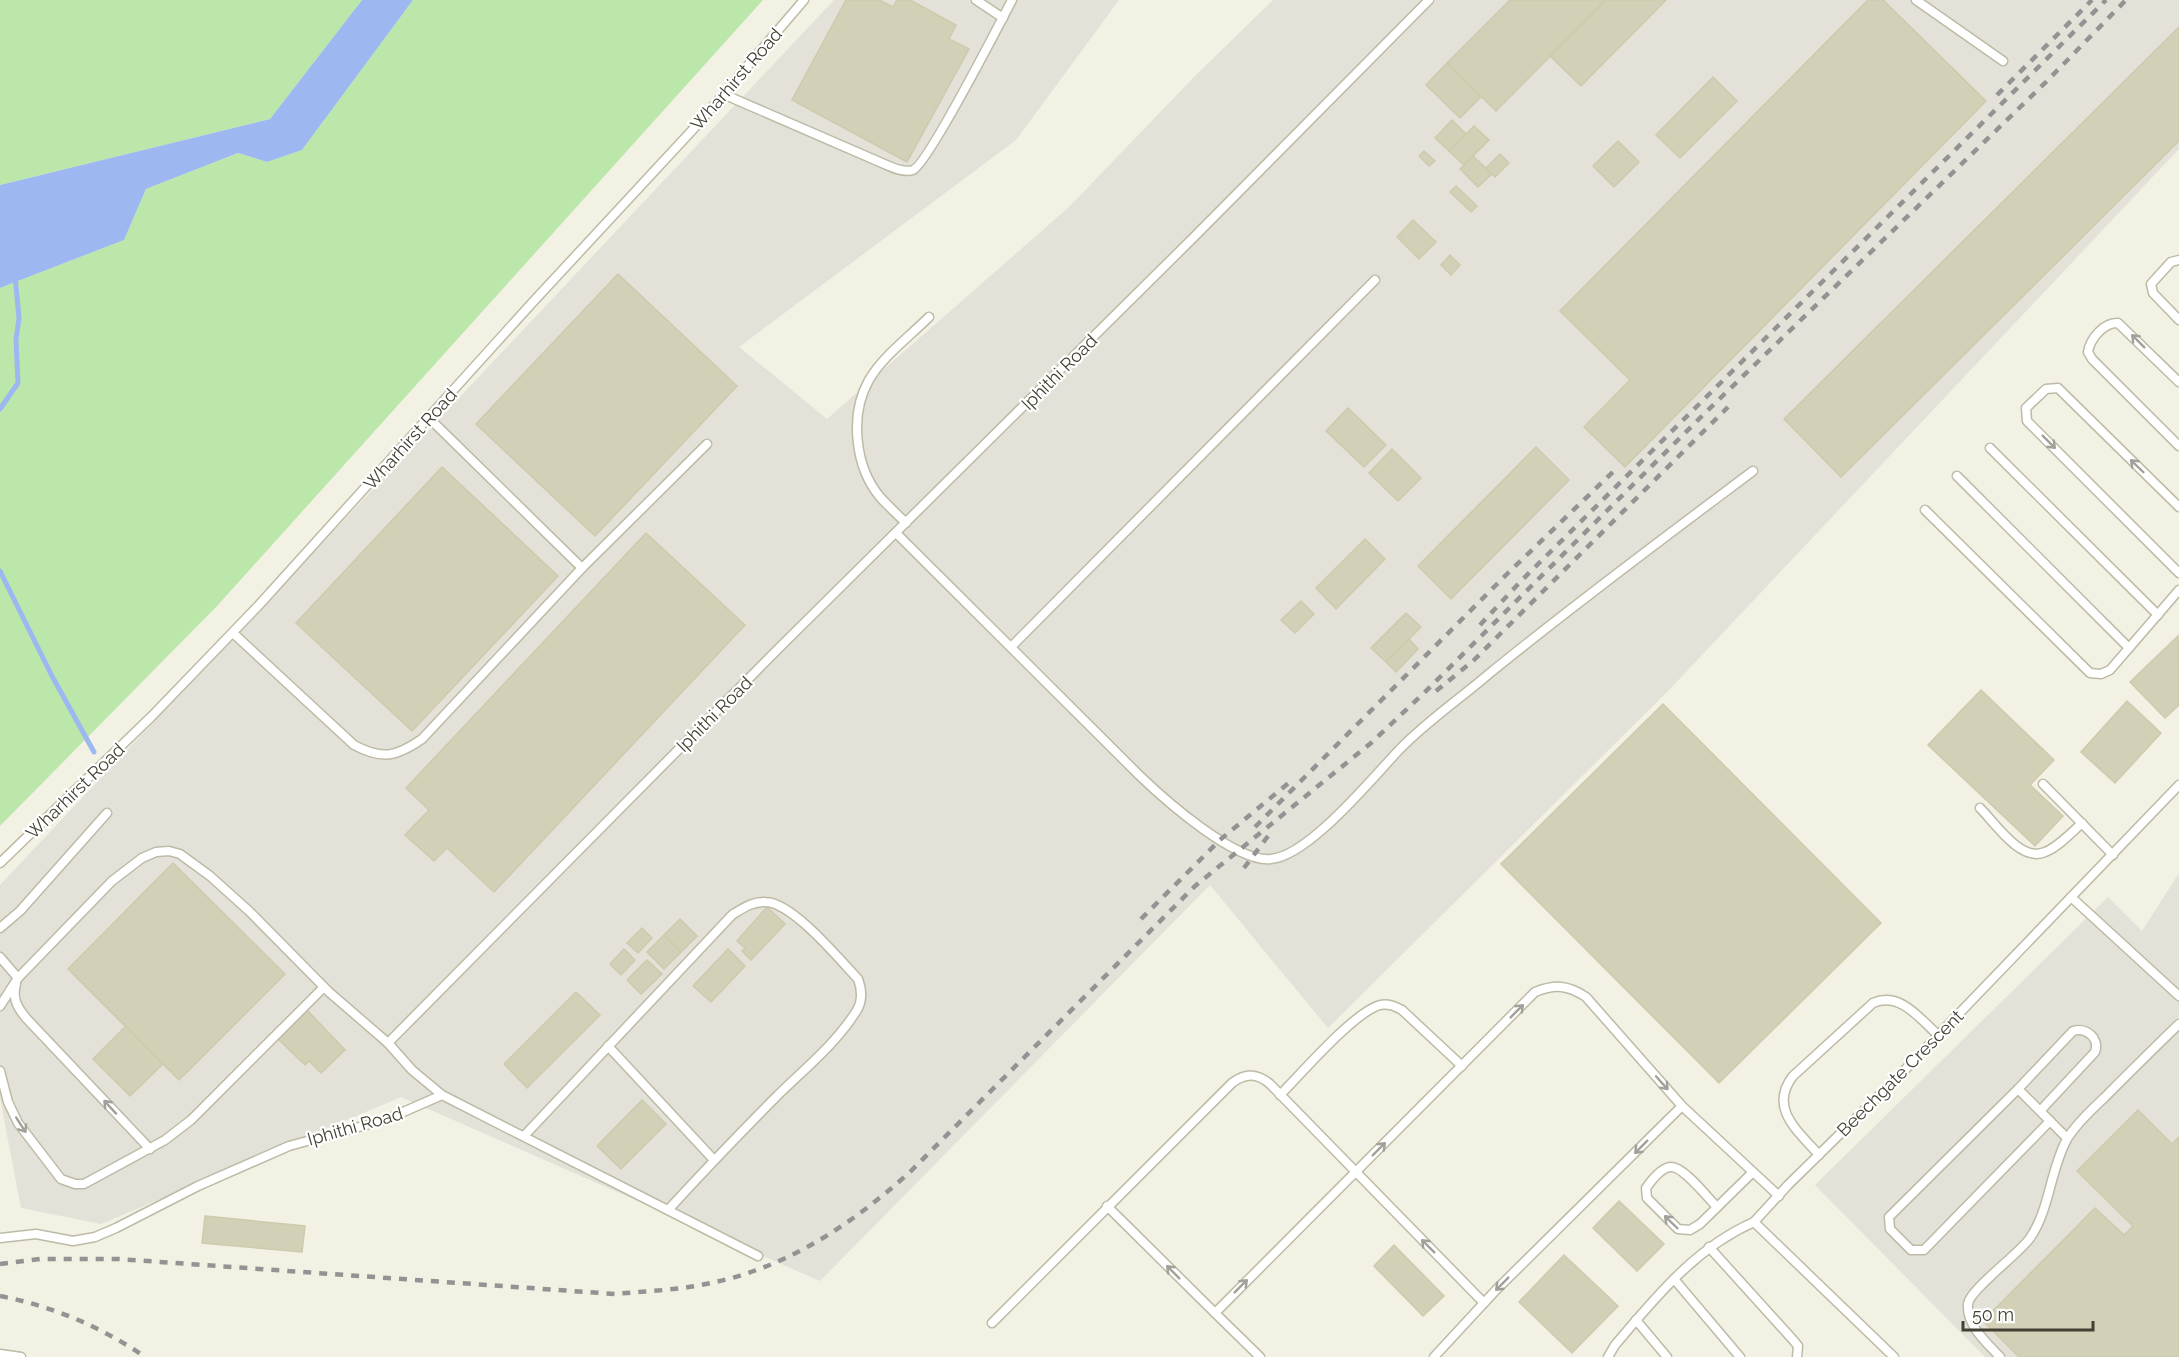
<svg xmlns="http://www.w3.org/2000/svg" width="2179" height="1357" viewBox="0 0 2179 1357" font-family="Raleway,sans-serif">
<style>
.industrial{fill:#e3e1d8}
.green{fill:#bce7ab}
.water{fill:#9db8f0}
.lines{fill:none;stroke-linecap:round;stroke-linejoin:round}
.stream{stroke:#9db8f0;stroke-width:5}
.building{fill:#d3d0b8;stroke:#cecaac;stroke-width:1.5}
.lane-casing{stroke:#bdbba6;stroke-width:11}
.lane{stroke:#fff;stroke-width:8}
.rail{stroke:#939393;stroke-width:4.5;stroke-dasharray:8 8;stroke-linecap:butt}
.oneway{stroke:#a1a099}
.labels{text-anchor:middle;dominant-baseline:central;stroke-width:4.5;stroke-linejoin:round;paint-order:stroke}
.street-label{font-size:18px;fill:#434133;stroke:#fff}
</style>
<rect width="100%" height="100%" fill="#f2f1e3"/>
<g class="industrial">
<polygon points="834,0 1119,0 1016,140 739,347 827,419 1068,208 1196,75 1273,0 2179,0 2179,149 1669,690 1328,1028 1210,885 820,1281 401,1097 101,1224 21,1208 0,1098 0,885"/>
<polygon points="2179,873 2179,1357 1985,1357 1815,1185 2108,897 2142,931"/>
</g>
<g class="green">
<polygon points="0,0 362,0 270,119 0,185"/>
<polygon points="413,0 763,0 217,606 0,826 0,288 124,240 146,189 238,153 267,162 302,150"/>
</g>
<polygon class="water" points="362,0 413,0 302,150 267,162 238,153 146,189 124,240 0,288 0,185 270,119"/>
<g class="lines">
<g class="stream">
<polyline points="0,409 18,383 16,340 19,318 15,276"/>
<polyline points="0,571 52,676 94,752"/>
</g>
</g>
<g class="building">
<polygon points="846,0 879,0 893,7 897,0 910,0 956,25 949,39 969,49 907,162 792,100"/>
<polygon points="1510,0 1606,0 1496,111 1447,63"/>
<polygon points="1606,0 1666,0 1581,86 1550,56"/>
<polygon points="1868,0 1883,0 1986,101 1625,467 1584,427 1630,380 1560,311"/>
<polygon points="2179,27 2179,141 1841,477 1784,419"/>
<polygon points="1447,63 1481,97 1460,118 1426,85"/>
<polygon points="1713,77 1737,101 1680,158 1656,135"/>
<polygon points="1452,120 1466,134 1449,151 1435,138"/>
<polygon points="1474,126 1489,140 1464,165 1449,151"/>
<polygon points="1618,141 1639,162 1614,187 1593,166"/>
<polygon points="1424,151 1435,161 1429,166 1419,156"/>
<polygon points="1500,154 1509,163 1495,177 1486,168"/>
<polygon points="1473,156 1492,174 1478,187 1460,169"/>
<polygon points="1456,186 1477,206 1471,212 1450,192"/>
<polygon points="1413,220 1436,242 1419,259 1397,237"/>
<polygon points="1450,255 1460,265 1451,275 1441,265"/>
<polygon points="618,274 737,386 595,536 476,424"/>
<polygon points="1348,408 1386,445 1364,467 1326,431"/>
<polygon points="1536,447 1569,480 1451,599 1418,566"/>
<polygon points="1392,449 1421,478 1398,501 1369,473"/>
<polygon points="442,467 558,576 412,731 296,623"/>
<polygon points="646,533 745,625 494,892 447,848 434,861 405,835 429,810 406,788"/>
<polygon points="1365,539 1385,559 1336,609 1316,588"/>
<polygon points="1301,601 1314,614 1295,633 1281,620"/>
<polygon points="1406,613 1421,627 1386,662 1371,648"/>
<polygon points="2178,636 2179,705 2165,718 2130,682"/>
<polygon points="1409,639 1418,649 1396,672 1386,662"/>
<polygon points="1981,690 2054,760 2030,785 2063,816 2035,846 1928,745"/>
<polygon points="2127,701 2161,733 2115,783 2081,752"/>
<polygon points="1663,704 1881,923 1719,1083 1501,864"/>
<polygon points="173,863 285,974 179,1080 68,969"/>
<polygon points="767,907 785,924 751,960 742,951 745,948 737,941"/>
<polygon points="680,919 697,936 681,952 664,935"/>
<polygon points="642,928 652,938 638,953 627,943"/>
<polygon points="664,935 681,952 664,969 647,952"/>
<polygon points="624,949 635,960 621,975 610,964"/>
<polygon points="728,949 745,966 711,1002 693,986"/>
<polygon points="647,960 662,974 641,994 627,980"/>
<polygon points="576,992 600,1015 527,1088 504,1064"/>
<polygon points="307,1010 345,1050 321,1073 309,1061 305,1065 278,1039"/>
<polygon points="126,1026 163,1064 130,1096 93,1059"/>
<polygon points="642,1100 666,1124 621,1169 597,1146"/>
<polygon points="2138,1110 2172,1144 2179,1137 2179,1357 2019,1357 1983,1321 2095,1208 2124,1235 2133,1226 2077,1171"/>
<polygon points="1619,1201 1664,1244 1637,1271 1593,1228"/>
<polygon points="205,1216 305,1226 302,1252 202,1243"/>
<polygon points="1394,1245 1444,1296 1423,1316 1374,1266"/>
<polygon points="1564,1255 1618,1306 1572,1353 1519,1302"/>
</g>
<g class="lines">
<defs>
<g id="lane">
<polyline points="976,0 1003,18"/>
<polyline points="1916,0 2003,61"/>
<path d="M723,94L882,163C891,167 903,173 913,170C927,165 1000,23 1012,0"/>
<polyline points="2179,260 2171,262 2151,284 2153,293 2179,320"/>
<path d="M2179,382L2118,323C2104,322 2090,339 2088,352L2092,359L2179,446"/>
<polyline points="429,418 582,568"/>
<polyline points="1990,448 2158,615"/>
<polyline points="1957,476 2129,648"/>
<polyline points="2179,507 2058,388 2046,389 2026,408 2027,421 2179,573"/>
<polyline points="1925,510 2090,673 2101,674 2110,670 2179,590"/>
<path d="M906,523C898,515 888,506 880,497C855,467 849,415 869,380C883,356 909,337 929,317"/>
<path d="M896,533L1140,776C1165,800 1236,863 1271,859C1309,856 1373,777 1400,749C1427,721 1461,698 1490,673C1576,603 1665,537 1753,471"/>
<path d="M233,633L354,745C382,760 396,757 422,739L582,568L707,444"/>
<polyline points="1011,647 1375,280"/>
<polyline points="2043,784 2113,855"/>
<path d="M1980,808C1995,823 2021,863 2045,852C2058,847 2071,833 2082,823"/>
<polyline points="0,863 152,716 259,605 532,303 697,125 804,0"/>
<polyline points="2071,897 2179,996"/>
<polyline points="0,928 20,911 107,813"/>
<polyline points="0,957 18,978"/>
<path d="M16,984C12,998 17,1007 26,1018L150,1149"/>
<polyline points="0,1006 18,978 112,881 142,858 156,852 169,851 180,854 210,876 249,911 329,992 388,1043"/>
<polyline points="608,1046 714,1160"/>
<polyline points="0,1071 8,1102 18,1123 61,1179 75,1184 84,1184 165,1140 191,1120 324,987"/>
<polyline points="2018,1089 1889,1217 1890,1229 1911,1250 1924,1250 2050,1121"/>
<polyline points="442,1095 758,1256"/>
<path d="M1280,1095C1301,1074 1354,1012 1380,1005C1388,1003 1394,1006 1402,1010L1462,1066"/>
<path d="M2040,1111L2095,1052C2100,1038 2086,1027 2073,1031L2018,1089L2067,1138"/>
<path d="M524,1136L732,915C743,908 753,901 766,902C793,903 839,959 858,979C862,990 863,1000 857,1010C837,1043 803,1070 776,1097C739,1134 703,1172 668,1210"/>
<path d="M1819,1155C1798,1131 1768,1108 1793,1076L1873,1003C1900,991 1920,1019 1938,1035"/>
<polyline points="1107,1206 1215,1313"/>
<path d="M1717,1207C1708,1198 1683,1166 1671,1167C1662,1167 1651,1181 1646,1188L1647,1198L1678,1229L1690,1230L1700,1224L1753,1172"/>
<polyline points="0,1238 36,1234 73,1241 95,1237 116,1228 198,1186 289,1146 385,1120 442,1095 412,1070 388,1043 779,648 1193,238 1429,0"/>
<polyline points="1709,1247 1794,1341 1798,1346 1797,1357"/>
<polyline points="1674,1279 1740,1357"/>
<polyline points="1636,1320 1667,1357"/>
<path d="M992,1323L1232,1083C1246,1073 1257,1073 1270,1084L1484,1303"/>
<polyline points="0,1354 21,1357"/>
<path d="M1260,1357L1215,1313L1535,992C1555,984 1568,985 1586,997L1682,1106L1779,1196"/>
<polyline points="1434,1357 1496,1290 1682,1106"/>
<path d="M1608,1357L1615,1345C1656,1297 1695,1248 1754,1222"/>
<polyline points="1894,1357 1754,1222 1788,1185 1898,1077 2179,785"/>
<path d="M2000,1357C1987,1343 1966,1325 1968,1304C1969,1290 2019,1254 2030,1238C2050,1209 2050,1170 2067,1139C2076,1124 2091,1110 2104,1098C2129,1073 2154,1048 2179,1024"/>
</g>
</defs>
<use href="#lane" class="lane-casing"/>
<use href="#lane" class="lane"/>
<g class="rail">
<polyline points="1997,95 2092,0"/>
<polyline points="1480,625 1521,581 2106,0"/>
<polyline points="1436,691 1473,661 1728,407"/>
<polyline points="1255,827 1508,573 1617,468"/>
<polyline points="1244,868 1271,832"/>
<polyline points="1141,919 1221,839 1291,781"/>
<path d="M0,1264L40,1259H118L615,1294C648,1291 682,1290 715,1282C790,1266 855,1222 911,1171L1195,886L1371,743L1423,694L1705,413L2046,82L2126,0"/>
<path d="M0,1296C52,1306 102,1327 145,1357"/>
</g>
</g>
<defs><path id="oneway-shaft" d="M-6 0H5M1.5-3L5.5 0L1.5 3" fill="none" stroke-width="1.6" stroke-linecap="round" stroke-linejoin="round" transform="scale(1.5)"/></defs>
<g class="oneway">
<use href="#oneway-shaft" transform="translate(2138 341) rotate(-135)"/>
<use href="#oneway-shaft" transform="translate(2049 442) rotate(45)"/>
<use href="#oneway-shaft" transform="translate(2137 466) rotate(-136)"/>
<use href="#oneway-shaft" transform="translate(1517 1011) rotate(-45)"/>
<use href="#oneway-shaft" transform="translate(1662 1083) rotate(48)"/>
<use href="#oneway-shaft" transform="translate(110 1107) rotate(-133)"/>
<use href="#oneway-shaft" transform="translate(21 1125) rotate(57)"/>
<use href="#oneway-shaft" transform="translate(1641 1147) rotate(135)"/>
<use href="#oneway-shaft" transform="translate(1379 1149) rotate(-45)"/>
<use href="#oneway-shaft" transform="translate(1671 1222) rotate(-136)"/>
<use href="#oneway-shaft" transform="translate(1428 1246) rotate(-135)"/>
<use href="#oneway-shaft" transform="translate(1173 1272) rotate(-135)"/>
<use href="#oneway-shaft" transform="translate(1502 1284) rotate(135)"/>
<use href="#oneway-shaft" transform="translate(1241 1286) rotate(-45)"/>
</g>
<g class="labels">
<g class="street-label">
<text transform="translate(736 79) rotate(-49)">Wharhirst Road</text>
<text transform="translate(1059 372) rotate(-45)">Iphithi Road</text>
<text transform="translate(410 439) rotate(-48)">Wharhirst Road</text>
<text transform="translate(714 714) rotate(-45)">Iphithi Road</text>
<text transform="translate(75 791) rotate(-44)">Wharhirst Road</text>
<text transform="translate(1900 1073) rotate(-45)">Beechgate Crescent</text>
<text transform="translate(355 1126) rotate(-16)">Iphithi Road</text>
</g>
</g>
<path d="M1963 1321v9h130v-9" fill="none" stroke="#434133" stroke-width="3"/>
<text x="1972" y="1321" font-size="18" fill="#434133" stroke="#ffffff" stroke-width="4.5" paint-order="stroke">50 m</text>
</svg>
